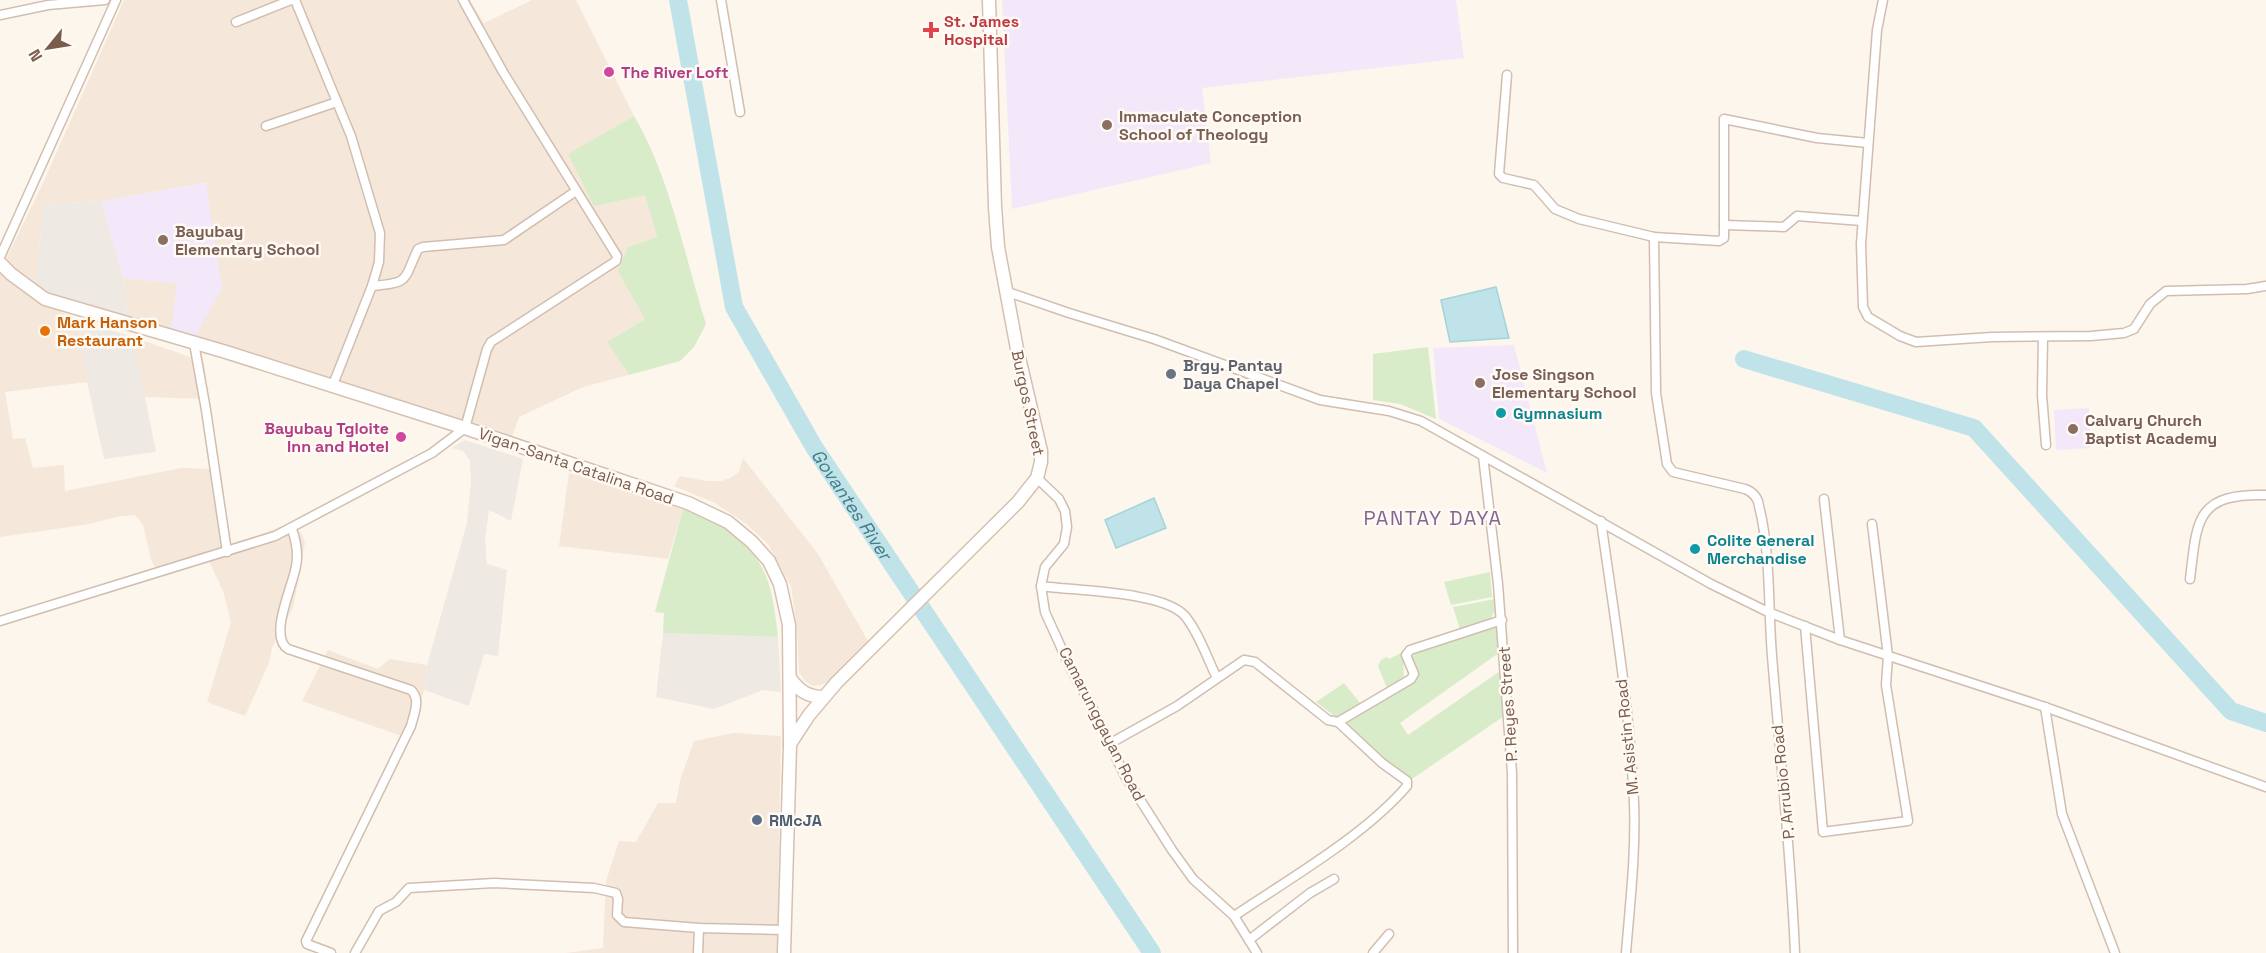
<svg xmlns="http://www.w3.org/2000/svg" width="2266" height="953" viewBox="0 0 2266 953" font-family="'Space Grotesk',sans-serif">
<style>
.residential{fill:#f5e8da}
.industrial{fill:#efe9e4}
.education{fill:#f3e8fa}
.green{fill:#d8ecc9}
.water{fill:#bfe3e8;stroke:#a5d3da;stroke-width:1.5}
.lines{fill:none;stroke-linecap:round;stroke-linejoin:round}
.river{stroke:#bfe3e8;stroke-width:18}
.street-casing{stroke:#d1beb0;stroke-width:11}
.secondary-casing{stroke:#d6c0b0;stroke-width:15}
.street{stroke:#fff;stroke-width:8}
.secondary{stroke:#fff;stroke-width:12}
.health-dot{fill:#e0444e;stroke:#fffaf3;stroke-width:2}
.hotel-dot{fill:#d1479c;stroke:#fffaf3;stroke-width:2}
.education-dot{fill:#8d6e63;stroke:#fffaf3;stroke-width:2}
.food-dot{fill:#e8710a;stroke:#fffaf3;stroke-width:2}
.worship-dot{fill:#6b7280;stroke:#fffaf3;stroke-width:2}
.culture-dot{fill:#0f9aa8;stroke:#fffaf3;stroke-width:2}
.service-dot{fill:#5c6f8a;stroke:#fffaf3;stroke-width:2}
.labels{text-anchor:middle;dominant-baseline:central;stroke-width:5;stroke-linejoin:round;paint-order:stroke}
.health-label{font-size:16px;font-weight:bold;fill:#be3a42;stroke:#fffaf3;text-anchor:start}
.hotel-label{font-size:16px;font-weight:bold;fill:#b23c85;stroke:#fffaf3;text-anchor:start}
.education-label{font-size:16px;font-weight:bold;fill:#785e54;stroke:#fffaf3;text-anchor:start}
.food-label{font-size:16px;font-weight:bold;fill:#c56008;stroke:#fffaf3;text-anchor:start}
.worship-label{font-size:16px;font-weight:bold;fill:#5b616d;stroke:#fffaf3;text-anchor:start}
.street-label{font-size:16px;fill:#7a5c4d;stroke:#fffaf3}
.culture-label{font-size:16px;font-weight:bold;fill:#0d838f;stroke:#fffaf3;text-anchor:start}
.service-label{font-size:16px;font-weight:bold;fill:#4e5e75;stroke:#fffaf3;text-anchor:start}
.water-label{font-size:18px;font-style:italic;fill:#437c86;stroke:#fffaf3}
.quarter-label{font-size:20px;letter-spacing:1.5px;fill:#846695;stroke:#fffaf3}
</style>
<rect width="100%" height="100%" fill="#fdf6ec"/>
<g class="residential">
<polygon points="124,0 470,0 484,23 532,0 576,0 634,116 569,154 645,195 657,237 628,247 645,319 607,342 629,375 583,387 519,417 512,437 356,387 194,339 205,183 102,201 44,204 35,286 10,265 6,259 43,183"/>
<polygon points="0,271 42,304 85,322 83,347 87,382 5,392 13,439 25,438 33,468 64,465 65,491 181,468 218,469 231,545 285,525 301,532 305,543 293,608 272,648 269,663 245,716 207,702 231,622 223,591 209,561 160,577 151,559 143,525 135,515 116,517 90,524 0,537"/>
<polygon points="123,278 178,283 171,334 129,321"/>
<polygon points="133,337 204,362 208,399 144,397"/>
<polygon points="743,458 818,554 868,641 834,680 821,685 813,686 805,681 799,672 797,629 791,586 768,544 745,523 715,503 674,486 680,476 706,481 721,481 730,478 739,472"/>
<polygon points="569,473 633,490 683,509 668,559 559,546"/>
<polygon points="328,650 378,669 390,659 427,665 424,690 410,739 302,701"/>
<polygon points="734,733 781,736 777,953 566,953 603,948 606,881 619,841 636,842 658,803 676,803 680,780 694,741"/>
</g>
<g class="industrial">
<polygon points="102,201 123,278 129,321 67,303 35,286 44,204"/>
<polygon points="85,322 133,337 156,452 104,459 87,382 83,347"/>
<polygon points="465,440 523,459 511,521 489,510 485,539 487,564 507,570 498,656 484,654 469,706 424,690 427,665 467,523 471,480 470,461 463,451 452,448"/>
<polygon points="663,633 778,637 781,692 763,690 714,709 656,697"/>
</g>
<g class="education">
<polygon points="1002,0 1456,0 1464,58 1202,88 1211,163 1012,209"/>
<polygon points="206,183 222,288 194,339 171,334 177,283 123,278 102,201"/>
<polygon points="1514,345 1547,473 1439,419 1433,348"/>
<polygon points="2089,408 2091,448 2056,450 2054,410"/>
</g>
<g class="green">
<path d="M634,116C671,179 684,255 706,324L694,347L680,361L629,375L607,342L645,319L618,271L628,247L657,237L645,195L594,206L568,154Z"/>
<polygon points="1428,347 1436,419 1400,404 1373,400 1373,354"/>
<path d="M683,509C699,512 712,519 725,528C769,560 772,586 778,637L663,633L664,613L655,612Z"/>
<polygon points="1490,572 1492,597 1451,605 1444,582"/>
<polygon points="1495,599 1496,607 1491,619 1460,629 1453,607"/>
<polygon points="1498,627 1500,652 1400,723 1408,735 1503,669 1507,714 1409,781 1368,745 1347,723 1419,677 1411,658 1418,651"/>
<polygon points="1403,652 1404,676 1389,688 1386,686 1378,666 1381,660 1387,657 1389,659"/>
<polygon points="1344,683 1360,703 1357,708 1337,718 1316,702"/>
</g>
<g class="water">
<polygon points="1496,287 1509,338 1450,342 1441,300"/>
<polygon points="1154,498 1166,528 1116,548 1105,520"/>
</g>
<g class="lines">
<g class="river">
<path id="s1" d="M678,0L734,307L814,447L1152,953"/>
<polyline points="1744,359 1974,428 2231,711 2266,723"/>
</g>
<defs>
<g id="street">
<polyline points="295,0 351,136 380,233 379,262 372,286 332,387"/>
<polyline points="721,0 740,112"/>
<polyline points="1883,0 1877,30 1861,244 1863,307 1868,317 1900,336 1916,342 1992,337 2091,336 2124,333 2134,329 2150,304 2166,291 2247,289 2266,286"/>
<polyline points="0,15 48,5 105,0"/>
<polyline points="236,22 291,0"/>
<polyline points="1507,75 1499,174 1503,178 1534,185 1555,209 1579,219 1654,237 1719,241 1724,238 1724,119 1817,138 1868,143"/>
<polyline points="266,126 337,102"/>
<polyline points="1724,225 1784,227 1797,216 1862,221"/>
<path d="M1654,237L1656,393L1667,464L1673,472L1745,489C1753,492 1758,498 1759,506C1771,554 1768,607 1772,656C1780,755 1791,854 1795,953"/>
<polyline points="0,257 116,0"/>
<path d="M372,286C410,283 403,281 418,249L423,247L504,240L576,191"/>
<polyline points="1005,291 1069,313 1154,339 1320,400 1389,411 1421,421 1711,584 1768,612 1840,640 2045,707 2266,787"/>
<polyline points="2043,337 2042,395 2046,445"/>
<polyline points="194,343 206,410 227,552"/>
<polyline points="1483,456 1498,584 1512,773 1513,953"/>
<polyline points="1037,478 1059,499 1065,511 1067,527 1064,544 1045,567 1041,586 1045,612 1070,667 1094,711 1125,776 1172,850 1193,879 1234,916 1257,953"/>
<polyline points="1824,499 1840,640"/>
<path d="M1601,521C1614,614 1630,709 1634,803C1636,853 1630,903 1626,953"/>
<path d="M292,529C296,541 299,553 296,566C293,586 268,636 288,649L411,690C421,699 414,714 411,726L306,941L307,944L331,953"/>
<path d="M2190,579C2197,521 2195,493 2266,495"/>
<path d="M1041,586C1075,591 1163,591 1185,616C1199,633 1207,658 1217,678"/>
<polyline points="0,621 275,536 432,453 465,428 487,349 491,342 616,261 617,256 503,72 463,0"/>
<polyline points="1805,626 1823,832 1908,821 1886,685 1888,656 1872,524"/>
<polyline points="2045,707 2062,814 2115,953"/>
<polyline points="1109,744 1177,706 1244,660 1255,662 1328,720 1338,722 1411,679 1414,674 1406,655 1410,650 1502,620"/>
<path d="M1234,916C1289,879 1364,836 1407,786V781L1382,763L1338,722"/>
<polyline points="1249,940 1310,893 1334,879"/>
<polyline points="355,953 379,911 396,902 409,888 494,883 594,888 616,893 618,899 617,915 624,922 699,928 784,930"/>
<polyline points="698,953 699,928"/>
<polyline points="1373,953 1389,934"/>
</g>
<g id="secondary">
<polyline points="0,263 11,274 45,299 226,352 465,428 688,503 728,522 752,542 769,561 780,584 789,625 790,745 784,953"/>
<path d="M790,678C799,691 808,697 824,697"/>
<polyline points="790,744 809,715 837,682 1018,502 1037,478 1041,462 1041,451 1017,349 998,247 995,207 989,0"/>
</g>
</defs>
<use href="#street" class="street-casing"/>
<use href="#secondary" class="secondary-casing"/>
<use href="#street" class="street"/>
<use href="#secondary" class="secondary"/>
</g>
<path class="health-dot" d="M928 21h6v6h6v6h-6v6h-6v-6h-6v-6h6z"/>
<g class="hotel-dot">
<circle cx="609" cy="72" r="6"/>
<circle cx="401" cy="437" r="6"/>
</g>
<g class="education-dot">
<circle cx="1107" cy="125" r="6"/>
<circle cx="163" cy="240" r="6"/>
<circle cx="1480" cy="383" r="6"/>
<circle cx="2073" cy="429" r="6"/>
</g>
<circle class="food-dot" cx="45" cy="331" r="6"/>
<circle class="worship-dot" cx="1171" cy="374" r="6"/>
<g class="culture-dot">
<circle cx="1501" cy="413" r="6"/>
<circle cx="1695" cy="549" r="6"/>
</g>
<circle class="service-dot" cx="757" cy="820" r="6"/>
<g class="labels">
<g class="health-label">
<text x="944" y="21">St. James<tspan x="944" dy="18">Hospital</tspan></text>
</g>
<g class="hotel-label">
<text x="621" y="72">The River Loft</text>
<text x="389" y="428" text-anchor="end">Bayubay Tgloite<tspan x="389" dy="18">Inn and Hotel</tspan></text>
</g>
<g class="education-label">
<text x="1119" y="116">Immaculate Conception<tspan x="1119" dy="18">School of Theology</tspan></text>
<text x="175" y="231">Bayubay<tspan x="175" dy="18">Elementary School</tspan></text>
<text x="1492" y="374">Jose Singson<tspan x="1492" dy="18">Elementary School</tspan></text>
<text x="2085" y="420">Calvary Church<tspan x="2085" dy="18">Baptist Academy</tspan></text>
</g>
<g class="food-label">
<text x="57" y="322">Mark Hanson<tspan x="57" dy="18">Restaurant</tspan></text>
</g>
<g class="worship-label">
<text x="1183" y="365">Brgy. Pantay<tspan x="1183" dy="18">Daya Chapel</tspan></text>
</g>
<g class="street-label">
<text transform="translate(1028 403) rotate(78)">Burgos Street</text>
<text transform="translate(576 466) rotate(19)">Vigan-Santa Catalina Road</text>
<text transform="translate(1508 704) rotate(-94)">P. Reyes Street</text>
<text transform="translate(1102 724) rotate(63)">Camarunggayan Road</text>
<text transform="translate(1627 737) rotate(-96)">M. Asistin Road</text>
<text transform="translate(1783 782) rotate(-96)">P. Arrubio Road</text>
</g>
<g class="culture-label">
<text x="1513" y="413">Gymnasium</text>
<text x="1707" y="540">Colite General<tspan x="1707" dy="18">Merchandise</tspan></text>
</g>
<g class="service-label">
<text x="769" y="820">RMcJA</text>
</g>
<g class="water-label">
<text stroke="none"><textPath href="#s1" startOffset="542">Govantes River</textPath></text>
</g>
<g class="quarter-label">
<text x="1433" y="518">PANTAY DAYA</text>
</g>
</g>
<g transform="translate(48 48) rotate(240)" stroke="#fffaf3" stroke-width="4.5" paint-order="stroke">
<path d="M0-4.5L10 22L0 15L-10 22Z" fill="#7a5c4d"/>
<text y="-9" font-size="16" font-weight="bold" text-anchor="middle" fill="#7a5c4d">N</text>
</g>
</svg>
